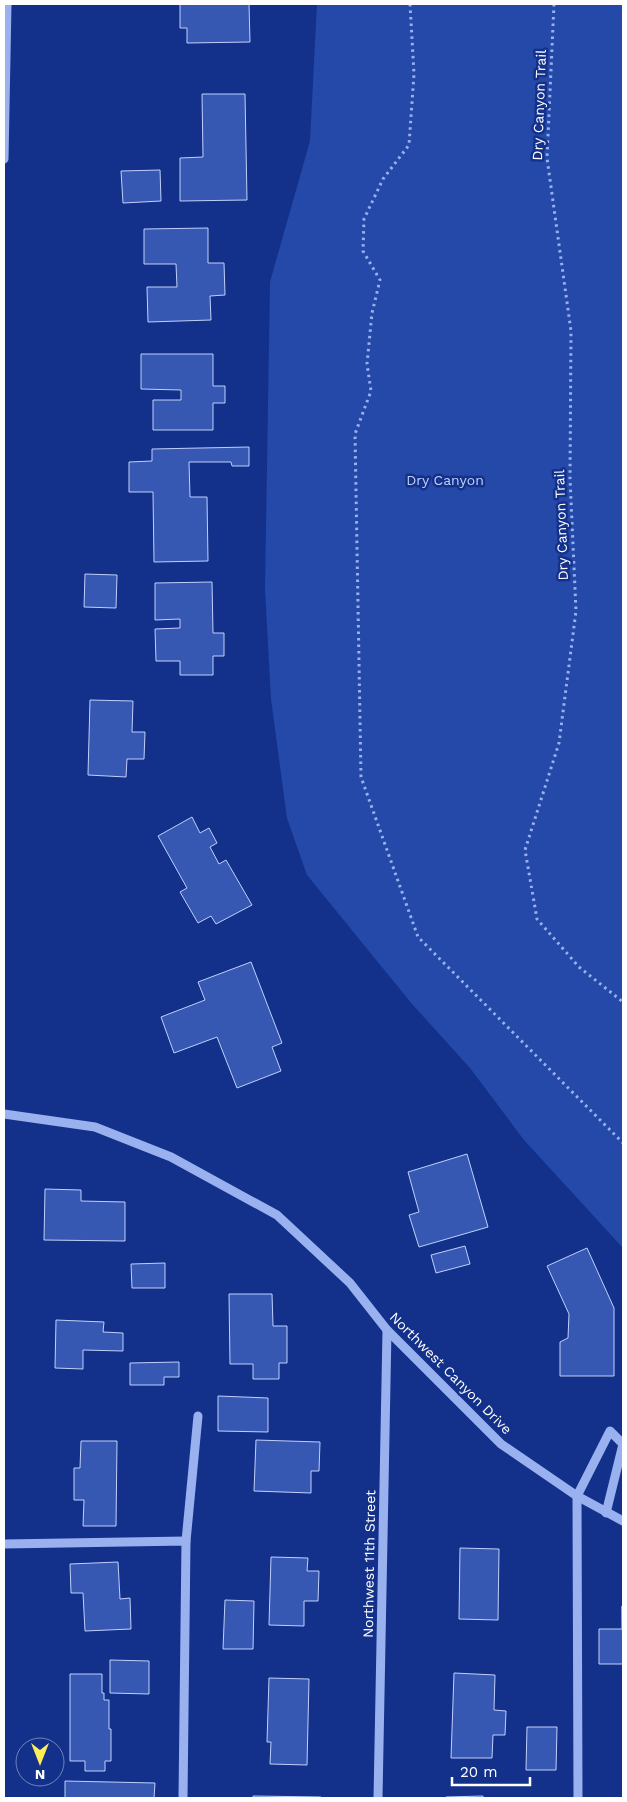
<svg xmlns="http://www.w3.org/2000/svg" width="627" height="1802" viewBox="0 0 627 1802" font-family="'Work Sans',sans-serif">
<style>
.green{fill:#2549a9}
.building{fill:#3758b2;stroke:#c0d0fc}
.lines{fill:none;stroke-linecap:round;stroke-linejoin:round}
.path{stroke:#9ab1f0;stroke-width:3;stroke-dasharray:2.5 4;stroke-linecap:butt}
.minor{stroke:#9ab1f0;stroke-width:9}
.labels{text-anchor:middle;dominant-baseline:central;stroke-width:5;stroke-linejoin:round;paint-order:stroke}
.street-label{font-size:14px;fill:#fff;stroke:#13318a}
.park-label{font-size:14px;fill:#c0d0fc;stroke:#13318a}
</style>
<rect width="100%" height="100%" fill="#13318a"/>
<polygon class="green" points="317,4 623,4 623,1248 524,1140 470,1068 412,1004 307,875 287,818 271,699 265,589 270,282 310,141"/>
<g class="building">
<polygon points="180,4 249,4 250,42 187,43 187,28 180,28"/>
<polygon points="202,94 245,94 247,200 180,201 180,158 203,157"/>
<polygon points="160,170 161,201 123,203 121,171"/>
<polygon points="208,228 208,263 224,263 225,295 210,296 211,320 148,322 147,287 177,287 176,264 144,264 144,229"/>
<polygon points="141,354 213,354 213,386 225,386 225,403 213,403 213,430 153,430 153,400 181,400 181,390 141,389"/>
<polygon points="249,447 249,466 232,466 231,462 189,462 190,497 207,497 208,561 154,562 153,492 129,492 129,462 152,461 152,449"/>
<polygon points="85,574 117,575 116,608 84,607"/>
<polygon points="212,582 213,633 224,633 224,656 213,656 213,675 180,675 180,661 156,661 155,629 180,628 180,619 155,620 155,583"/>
<polygon points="90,700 133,701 132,732 145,732 144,759 127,759 126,777 88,775"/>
<polygon points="192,817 200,833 209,828 217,843 210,847 219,864 226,860 252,905 216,924 211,916 198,923 180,892 187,888 158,836"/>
<polygon points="251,962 282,1043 272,1047 281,1071 237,1088 217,1037 174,1053 161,1017 205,1000 198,982"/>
<polygon points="467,1154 488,1227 419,1247 409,1215 419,1212 408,1172"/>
<polygon points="45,1189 81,1190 81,1201 125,1202 125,1241 44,1240"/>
<polygon points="465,1246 470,1264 436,1273 431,1255"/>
<polygon points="587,1248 614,1308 614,1376 560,1376 560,1342 568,1338 569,1314 547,1266"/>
<polygon points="165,1263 165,1288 132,1288 131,1264"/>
<polygon points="229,1294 272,1294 273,1326 287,1326 287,1363 279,1363 279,1379 253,1379 253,1364 230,1364"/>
<polygon points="56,1320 104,1322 103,1332 123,1333 123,1351 83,1350 83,1369 55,1368"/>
<polygon points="179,1362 179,1377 164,1377 164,1385 130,1385 130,1363"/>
<polygon points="218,1396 268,1398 268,1432 218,1431"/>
<polygon points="256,1440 320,1442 319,1471 311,1471 311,1493 254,1491"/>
<polygon points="81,1441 117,1441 116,1526 83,1526 84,1500 74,1500 74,1468 80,1468"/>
<polygon points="460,1548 499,1549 498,1620 459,1619"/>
<polygon points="271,1557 308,1558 307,1571 319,1571 318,1601 304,1601 304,1626 269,1625"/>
<polygon points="118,1562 120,1599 130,1598 131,1629 85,1631 83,1593 71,1593 70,1564"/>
<polygon points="225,1600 254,1601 253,1649 223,1649"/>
<polygon points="622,1606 623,1664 599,1664 599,1629 622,1629"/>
<polygon points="110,1660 149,1661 149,1694 110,1693"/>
<polygon points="454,1673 495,1675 494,1710 506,1711 505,1735 493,1735 492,1758 451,1758"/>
<polygon points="70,1674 102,1674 102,1693 104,1693 104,1700 109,1700 109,1729 111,1729 111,1761 105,1761 105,1771 85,1771 85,1761 70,1761"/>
<polygon points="269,1678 309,1679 307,1765 270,1764 271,1742 267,1742"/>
<polygon points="527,1727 557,1727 556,1770 526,1770"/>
<polygon points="65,1781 155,1783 154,1798 65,1798"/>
<polygon points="253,1796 321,1797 321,1798 253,1798"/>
<polygon points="483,1796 483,1798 446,1798 446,1797"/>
</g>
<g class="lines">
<g class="path">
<polyline points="410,4 414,74 409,145 383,179 364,219 363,251 380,280 372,313 367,364 371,391 355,434 361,777 418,937 623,1143"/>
<polyline points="554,4 547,158 571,331 570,478 576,611 559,743 525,850 537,919 579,967 623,1002"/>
</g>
<g class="minor">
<polyline points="4,159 7,4"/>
<polyline points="4,1114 95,1127 171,1157 277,1215 350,1283 387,1330 501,1444 577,1496 623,1521"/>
<polyline points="186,1541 198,1416"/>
<polyline points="4,1544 186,1541 183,1798"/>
<polyline points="378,1798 387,1330"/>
<polyline points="578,1798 577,1496 610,1431 623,1444 606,1513"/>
</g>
</g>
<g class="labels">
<g class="street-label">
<text transform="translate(539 105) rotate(-88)">Dry Canyon Trail</text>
<text transform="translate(561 525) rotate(-92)">Dry Canyon Trail</text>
<text transform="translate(451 1373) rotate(45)">Northwest Canyon Drive</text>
<text transform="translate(369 1564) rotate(-89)">Northwest 11th Street</text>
</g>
<g class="park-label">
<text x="445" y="480">Dry Canyon</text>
</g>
</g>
<rect width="627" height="1802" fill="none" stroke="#ffffff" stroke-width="10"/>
<g transform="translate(40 1762) rotate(180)"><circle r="24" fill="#13318a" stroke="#7183b9"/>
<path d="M0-4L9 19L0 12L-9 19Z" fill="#ffed59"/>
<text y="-8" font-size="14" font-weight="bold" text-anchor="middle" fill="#ffffff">N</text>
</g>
<path d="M452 1777v8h78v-8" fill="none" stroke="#ffffff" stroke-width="2.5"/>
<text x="460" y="1777" font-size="15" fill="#ffffff" stroke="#13318a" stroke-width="4" paint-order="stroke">20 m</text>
</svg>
